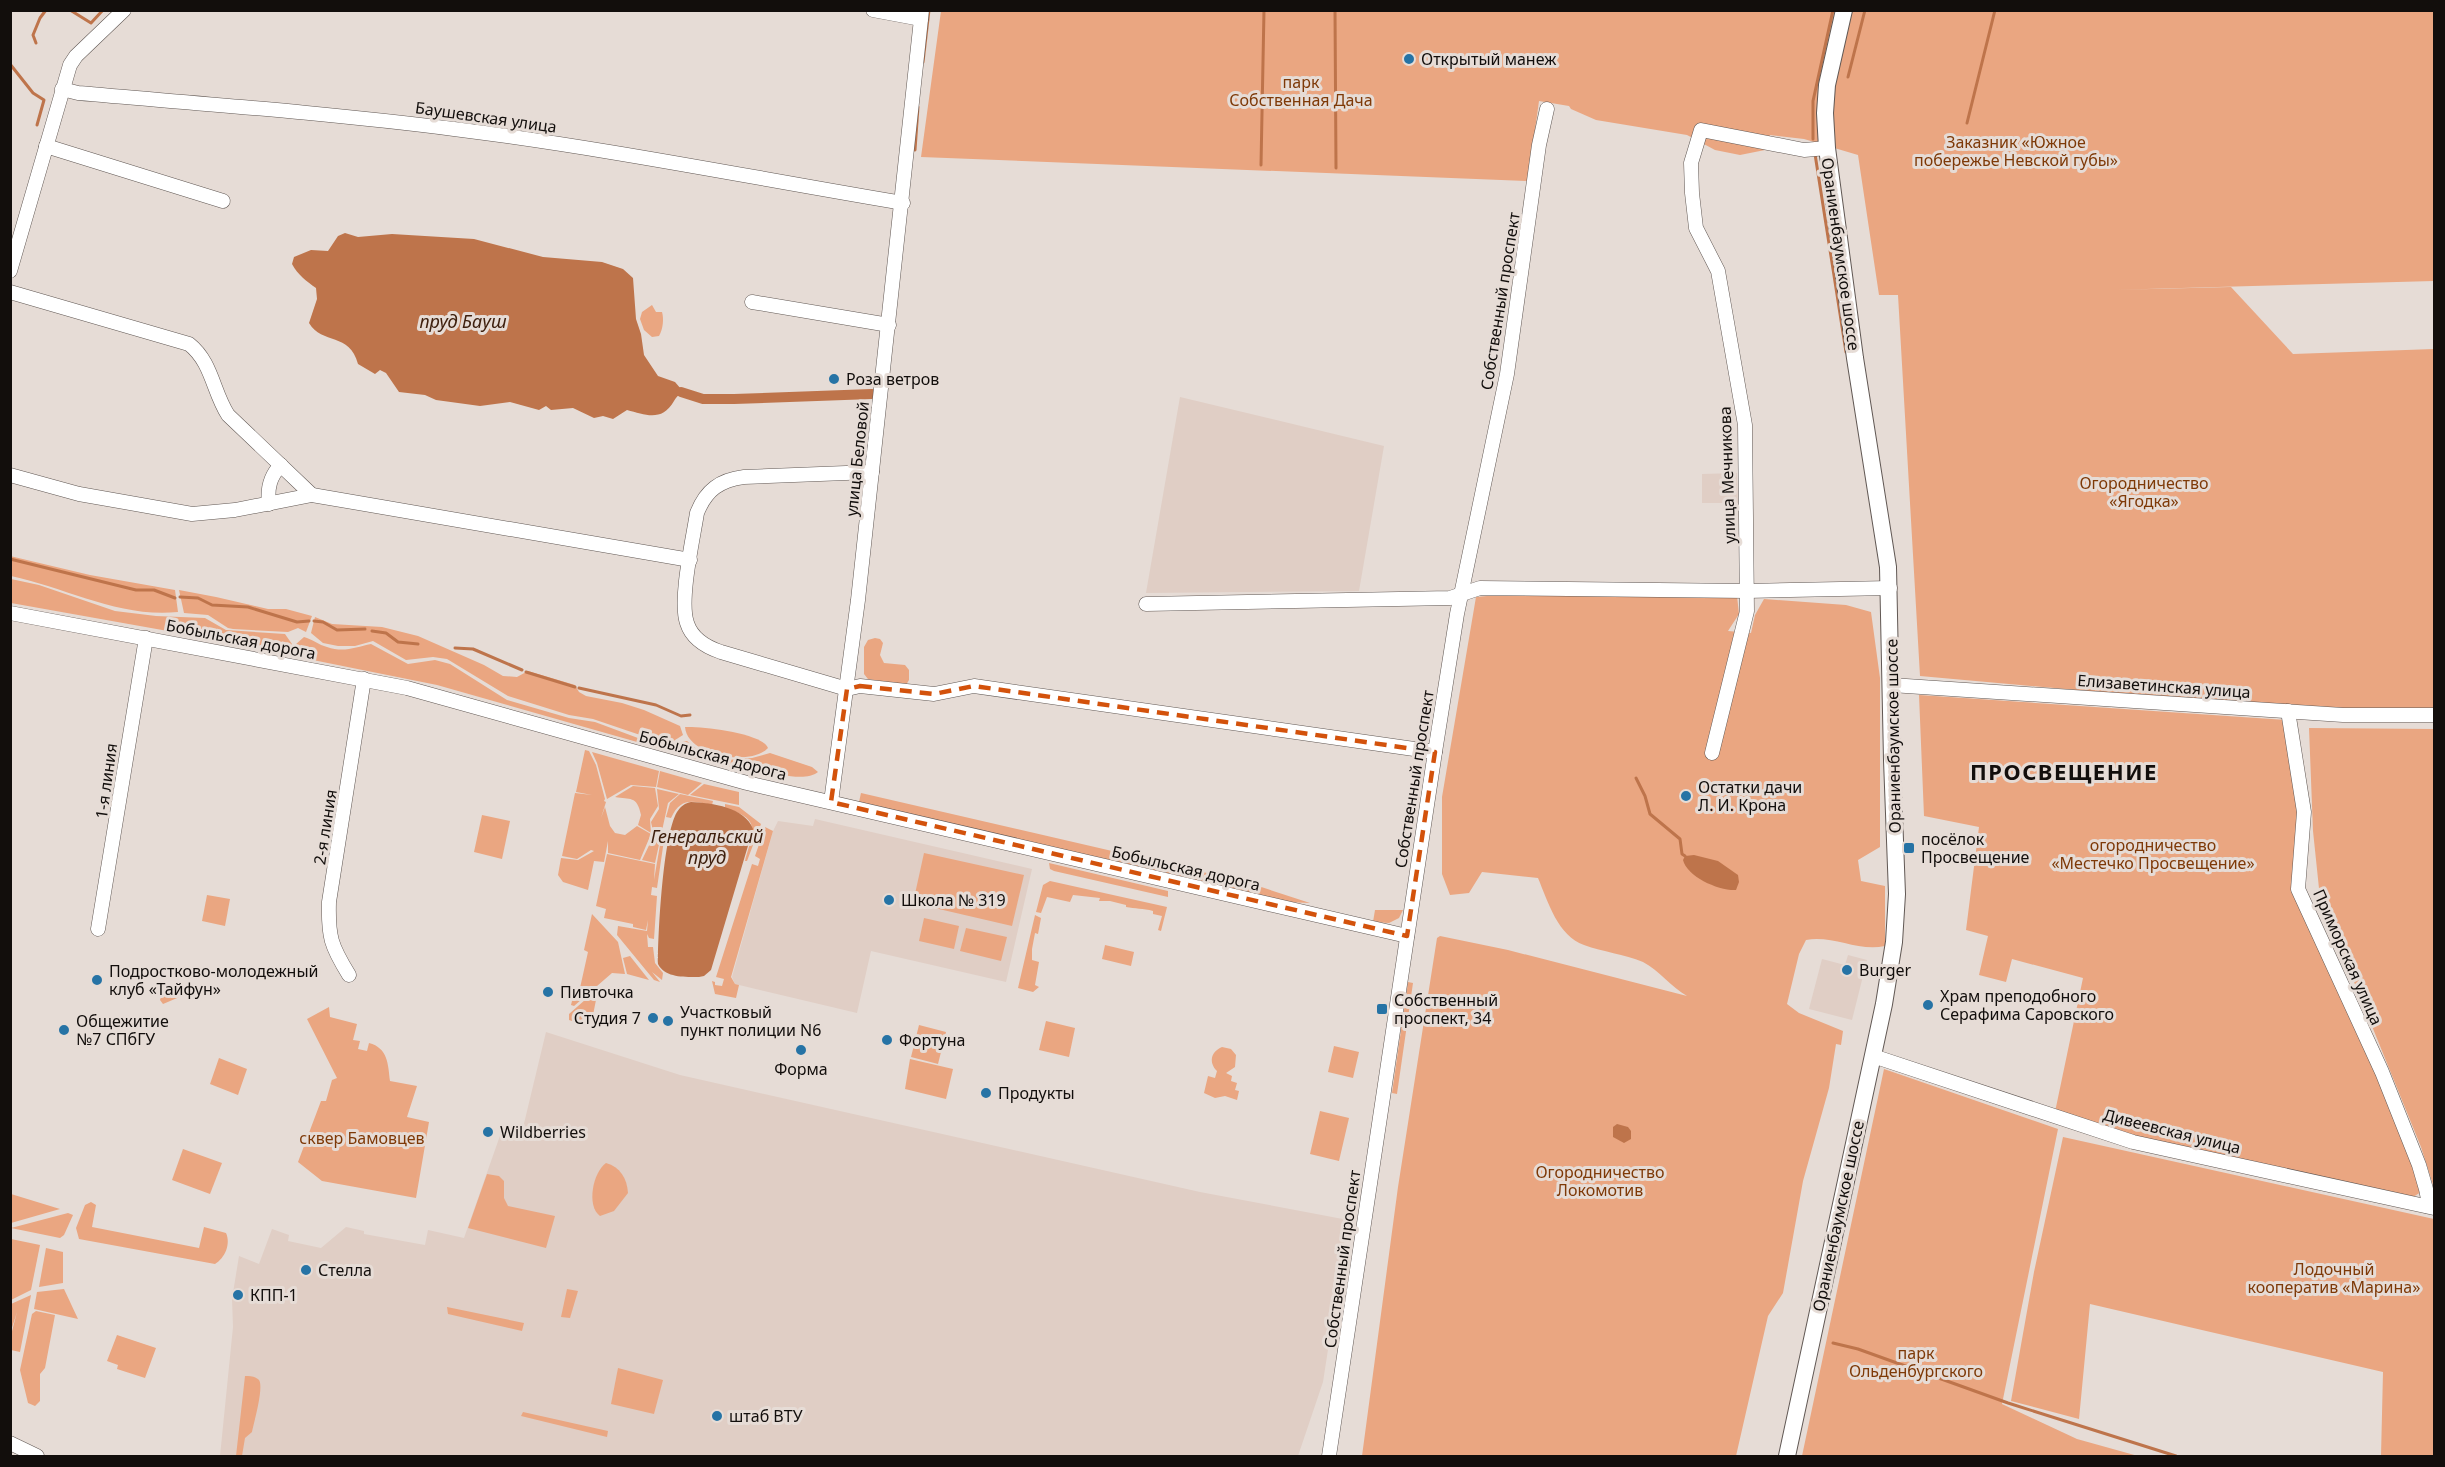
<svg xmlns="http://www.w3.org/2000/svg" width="2445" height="1467" viewBox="0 0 2445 1467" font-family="'Noto Sans',sans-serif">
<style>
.built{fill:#e0cec5}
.green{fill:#eaa681}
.water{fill:#be744b}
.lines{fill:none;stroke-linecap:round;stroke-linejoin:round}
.stream{stroke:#be744b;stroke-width:3}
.canal{stroke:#be744b;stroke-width:10}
.minor-casing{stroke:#615854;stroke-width:15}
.major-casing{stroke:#615854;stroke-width:18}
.minor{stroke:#fff;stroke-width:14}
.major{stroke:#fff;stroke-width:16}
.marked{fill:none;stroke:#d3520c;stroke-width:4.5;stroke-dasharray:12 8;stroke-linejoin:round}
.poi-dot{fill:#2673a5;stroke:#e6dcd6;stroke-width:2}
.labels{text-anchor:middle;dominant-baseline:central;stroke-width:6;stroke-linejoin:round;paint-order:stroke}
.poi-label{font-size:16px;fill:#120e0c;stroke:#e6dcd6;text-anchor:start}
.park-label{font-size:16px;fill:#7e3907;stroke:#e6dcd6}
.street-label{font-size:16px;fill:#120e0c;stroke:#e6dcd6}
.water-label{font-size:18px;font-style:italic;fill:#3f200e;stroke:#e6dcd6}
.district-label{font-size:22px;font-weight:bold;letter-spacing:1.5px;fill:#120e0c;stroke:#e6dcd6}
</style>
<rect width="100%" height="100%" fill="#e6dcd6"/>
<g class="built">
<polygon points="1180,397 1384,446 1359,591 1146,593"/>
<polygon points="1737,473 1738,503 1702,503 1702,474"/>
<polygon points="815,819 1032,869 1006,982 871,951 857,1013 735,984 732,977 773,831 778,821 813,826"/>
<polygon points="1848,955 1867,960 1852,1020 1809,1009 1822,959 1845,965"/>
<polygon points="546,1032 680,1075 1200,1192 1348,1220 1323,1382 1298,1456 220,1456 233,1327 232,1299 239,1256 259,1264 272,1229 289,1235 288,1241 321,1248 346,1227 364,1231 364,1234 425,1245 428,1230 464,1238 502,1130 521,1136"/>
</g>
<g class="green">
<polygon points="941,11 2434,11 2434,281 2111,290 2231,287 2293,354 2434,349 2434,711 2279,708 1920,676 1898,295 1879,295 1858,155 1804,139 1770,135 1765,150 1740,155 1715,150 1687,135 1596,120 1571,109 1569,106 1539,101 1528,181 921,157"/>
<path d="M652,305L656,312H662C664,319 663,329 659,336L652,337L644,330L640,319L642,312Z"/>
<path d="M10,556L90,575L175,590L178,612C119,618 67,588 11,576Z"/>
<polygon points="11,579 39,585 115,611 156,616 205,618 226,630 285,634 292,644 291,653 11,603"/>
<polygon points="179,590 216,597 268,609 286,609 312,616 306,632 298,628 288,632 233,629 228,628 208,615 184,613"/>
<path d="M1487,596H1737L1739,614L1728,631L1751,633L1755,615L1764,599L1846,605L1871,612L1880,678V847L1858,860L1861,881L1885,886V946C1858,952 1833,935 1806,940L1799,954L1787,1004L1799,1013L1843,1031L1841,1045L1836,1044L1829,1088L1803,1181L1783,1293L1768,1316L1736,1456H1362L1398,1187L1437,938L1440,936L1508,950L1687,996C1671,987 1659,970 1643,962C1624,954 1603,952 1584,945C1558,936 1548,902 1538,878L1482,872L1469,893L1450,895L1442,874V797L1476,597Z"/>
<polygon points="315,617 332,624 382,627 418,636 484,665 503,676 517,677 528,671 575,685 579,692 586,696 622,703 644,710 680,726 683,735 672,742 652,739 593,719 569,715 508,696 447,659 433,657 406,660 373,641 355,646 338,646 323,643 311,633"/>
<path d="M304,637C312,639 319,645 327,647C344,653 356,647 371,644L408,664L435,660L450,664L507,700L569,718L595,722L646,741L672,744L687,741L700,752L726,760L752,758L770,753L812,767L818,772C803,784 767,770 749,768C741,767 733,767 725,767L437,685L293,656L295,645Z"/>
<polygon points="875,638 880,639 883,643 880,655 884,663 905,665 909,670 909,680 906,685 868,679 864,674 864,647 868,640"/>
<polygon points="1919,695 2286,720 2300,811 2294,887 2416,1166 2421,1192 2413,1197 2128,1135 2055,1112 2083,978 2012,959 2006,982 1979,975 1988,936 1966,930 1979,827 1924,816"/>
<path d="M685,727C700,726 763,733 768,748C750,767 687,756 685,727Z"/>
<polygon points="2309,728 2434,729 2434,1188 2421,1147 2320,898 2313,831"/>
<polygon points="585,750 589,751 596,765 605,799 604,801 606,802 601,818 605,807 610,826 615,833 625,835 637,826 651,834 640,860 608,853 608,841 604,862 594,861 588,890 563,882 558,875 561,858 578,860 594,851 591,850 577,859 562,856 575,793 592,795 576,792"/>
<polygon points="592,752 659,771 656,787 631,785 607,799 597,763"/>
<polygon points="660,771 702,783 688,795 657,787"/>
<polygon points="704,784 739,792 739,805 690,795"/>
<path d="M633,786L655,788L658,806L650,819L651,833L638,825L641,815C637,795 630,800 615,797Z"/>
<polygon points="657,789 679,794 668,803 655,863 642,860 654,835 651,822 659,809"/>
<polygon points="861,793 1246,882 1310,903 1287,902 859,802"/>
<path d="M680,794L713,801L712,805C692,801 681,797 671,818L666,817L670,803Z"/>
<path d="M725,804L739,807L761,824L747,861H745C754,829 761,819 725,808Z"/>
<polygon points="482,815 510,821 502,859 474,852"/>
<polygon points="765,827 773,831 731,977 735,984 739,985 736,998 715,994 712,981 715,982 715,985 722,986 724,979 716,977 752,864 758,866 760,859 755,856"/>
<polygon points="661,839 664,840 657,888 652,887 651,895 657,896 654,939 649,938 647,934 648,947 653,947 655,963 663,973 662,980 652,972 660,982 654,980 617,935 618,926 647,931 648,920 646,930 633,927 633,924 604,918 606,909 596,906 607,854 655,864 654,880"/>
<polygon points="924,853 1024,875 1012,926 913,903"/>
<polygon points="1049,863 1168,891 1168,897 1054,871 1050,869"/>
<path d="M1050,881L1167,907L1161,931L1158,930L1162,916L1153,914V911C1143,908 1135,909 1126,907V905L1110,901H1099L1100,898L1073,895L1070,902L1047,897L1041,913L1036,912L1043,885Z"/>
<polygon points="207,895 230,899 225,926 202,921"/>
<polygon points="1375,910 1403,910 1399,918 1389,923 1373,922"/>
<polygon points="592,914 618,942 625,974 612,973 574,1006 571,1005 573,997 578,997 588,952 584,950"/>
<polygon points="1035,915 1041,918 1038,934 1035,933 1032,949 1032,960 1039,962 1035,985 1039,987 1033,992 1018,988"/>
<polygon points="924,918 959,926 954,949 919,941"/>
<polygon points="966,928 1007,937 1001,961 960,951"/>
<polygon points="1105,945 1134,952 1131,966 1102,959"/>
<polygon points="630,956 649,980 627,974 623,958"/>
<polygon points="1408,982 1413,983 1397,1094 1392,1093"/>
<polygon points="168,987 188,990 189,993 163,1004 160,1000 163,991"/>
<polygon points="594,992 597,995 592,1020 587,1018 585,1025 569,1020 569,1014"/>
<path d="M329,1007L330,1017L357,1024L353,1040L360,1041L358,1049L367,1051L369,1043C388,1048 388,1064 390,1081L417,1086L407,1117L429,1122L416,1198L322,1181L298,1162L321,1101H326L332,1080L337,1078L307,1019Z"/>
<polygon points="1046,1021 1075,1028 1069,1057 1039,1050"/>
<polygon points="919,1025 946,1032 938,1064 911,1057"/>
<polygon points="1334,1046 1359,1052 1353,1078 1328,1072"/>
<path d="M1222,1047L1231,1049L1236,1055L1235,1067L1226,1073L1232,1076L1231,1081L1237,1083L1235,1090L1239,1091L1237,1100L1225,1096L1215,1098L1204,1093L1208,1076L1215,1078L1217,1071C1209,1063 1210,1052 1222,1047Z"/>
<polygon points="219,1058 247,1069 238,1095 210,1084"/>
<polygon points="910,1059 953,1069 946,1099 905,1089"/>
<polygon points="1884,1069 2058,1129 2002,1404 2077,1439 2138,1456 1802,1456"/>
<polygon points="1320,1111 1349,1118 1339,1161 1310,1154"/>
<polygon points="2063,1137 2434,1219 2434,1456 2381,1456 2383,1372 2090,1304 2079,1419 2011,1401 2034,1272"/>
<polygon points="183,1149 222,1163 210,1194 172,1180"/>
<path d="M606,1163C620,1167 627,1178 628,1193L614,1211L600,1216C586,1206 593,1172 606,1163Z"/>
<polygon points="487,1174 499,1176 504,1181 504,1198 508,1206 555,1216 546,1248 468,1228"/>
<polygon points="11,1194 60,1209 11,1223"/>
<path d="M91,1202L96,1205L92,1227L199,1248L204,1227L226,1233C231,1244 225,1258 215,1264L79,1239L76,1228L85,1205Z"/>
<polygon points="68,1213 73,1215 64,1235 60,1238 11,1228"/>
<polygon points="11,1239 40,1245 31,1290 11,1300"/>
<polygon points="46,1248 63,1252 63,1283 39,1287"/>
<polygon points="64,1289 78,1319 34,1309 37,1292"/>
<polygon points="567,1289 578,1291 570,1318 561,1317"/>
<polygon points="31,1295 20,1352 11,1350 11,1335 17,1312 11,1331 11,1304"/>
<polygon points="447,1307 524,1323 522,1331 448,1314"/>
<polygon points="36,1311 55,1315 45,1368 40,1374 40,1401 35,1406 28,1403 20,1370 32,1314"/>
<polygon points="117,1335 156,1348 145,1378 117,1369 118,1365 107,1361"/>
<polygon points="618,1368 663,1380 654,1414 611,1404"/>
<path d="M245,1376C250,1376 255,1376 259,1380C264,1387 254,1422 252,1432L245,1438L242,1456H236Z"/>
<polygon points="523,1412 608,1431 607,1437 521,1416"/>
</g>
<g class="water">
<path d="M345,233L358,237L392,234L474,239L543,257L602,262L623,269L633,278L636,319L641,334L644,355L658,376L675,382L681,389C680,395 677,396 674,401C662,422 646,415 627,410L613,419L603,416L594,418L573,408L551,410L546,406L539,410L510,402L480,406L436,400L425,395L399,392L386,373L380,370L375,374L358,364C350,332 322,345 309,323L317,299L316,288C306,281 298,275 292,264L294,257L311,250L328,251L338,236Z"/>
<path d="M691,802C712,803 745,807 753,829L711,970L704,976L699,977C685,977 665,978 658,964C658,934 663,835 677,812C681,806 685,803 691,802Z"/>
<path d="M1694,855L1718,861L1738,875L1739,882L1736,890C1719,891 1687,877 1683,860L1685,856Z"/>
<polygon points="1617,1124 1628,1127 1631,1131 1631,1139 1624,1143 1613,1137 1613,1127"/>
</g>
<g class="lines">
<g class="stream">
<polyline points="70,10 91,23 103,10"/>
<polyline points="1335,10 1336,168"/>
<polyline points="36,43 33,35 40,18 46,10"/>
<polyline points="923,62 929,10"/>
<polyline points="10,64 33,93 44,100 37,125"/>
<polyline points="1848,77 1865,10"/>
<polyline points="1967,123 1995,10"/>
<polyline points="1813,139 1813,101 1833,10"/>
<polyline points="915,150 918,107"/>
<polyline points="1815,154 1846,352"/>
<polyline points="1261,165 1264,10"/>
<polyline points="10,559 136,590 154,590 175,598"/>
<polyline points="180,597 198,598 212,605 248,607 297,622 309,621"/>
<polyline points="314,621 323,622 337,630 365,629"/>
<polyline points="372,631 386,633 398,642 418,644"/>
<polyline points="455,648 473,649 522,670"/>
<polyline points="526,672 575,687"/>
<polyline points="579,688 656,705 681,716 690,715"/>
<polyline points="1636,778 1645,796 1650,814 1680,839 1682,854 1685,856"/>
<polyline points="1833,1343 1858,1349 2008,1403 2176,1456"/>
</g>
<polyline class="canal" points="681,392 703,399 734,399 872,394"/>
<defs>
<g id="minor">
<polyline points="873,10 921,19"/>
<path d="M62,89L78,93C204,104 329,113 454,129C605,148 754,178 903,203"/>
<polyline points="46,146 223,201"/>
<polyline points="10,271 70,65 76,56 124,10"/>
<path d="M10,292L189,344C212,362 213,392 228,415L312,495"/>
<polyline points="752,302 889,325"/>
<path d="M872,472L744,477C720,480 706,490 697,513C693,539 679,600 687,623C692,639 706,647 721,652L847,689L860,686L934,694L974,686L1435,752"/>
<polyline points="10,475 79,494 192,514 235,510 312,495 690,560"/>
<path d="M269,504C267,488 270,476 281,465"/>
<polyline points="1146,604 1450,598 1480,588 1747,591 1890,588"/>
<polyline points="10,613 407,688 747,783 1407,936"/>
<polyline points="1891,685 2343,715 2434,715"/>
<polyline points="2288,711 2304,812 2298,889 2382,1072 2419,1165 2426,1189 2428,1199 2427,1206"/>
<polyline points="1712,753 1747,611 1745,425 1718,271 1696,228 1692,193 1691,163 1701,130 1804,150 1827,148"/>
<polyline points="831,802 858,600 922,10"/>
<polyline points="98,929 146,638"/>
<path d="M349,975C331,946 328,937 329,902L364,679"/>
<polyline points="1873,1056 2133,1142 2434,1208"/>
<polyline points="10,1443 37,1456"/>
<polyline points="1329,1456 1435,752 1457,614 1507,374 1539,145 1547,109"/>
</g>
<polyline id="major" points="1787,1456 1884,1004 1894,942 1897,894 1892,760 1888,567 1855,358 1827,148 1825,113 1827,85 1844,10"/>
</defs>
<use href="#minor" class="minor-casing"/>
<use href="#major" class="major-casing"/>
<use href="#minor" class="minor"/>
<use href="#major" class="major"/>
</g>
<path class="marked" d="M860,686L934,694L974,686L1435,752L1407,936L831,802L847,689Z"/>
<g class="poi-dot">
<circle cx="1409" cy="59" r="6"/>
<circle cx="834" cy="379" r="6"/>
<circle cx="1686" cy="796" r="6"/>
<rect x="1903" y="842" width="12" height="12" rx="3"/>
<circle cx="889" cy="900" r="6"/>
<circle cx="1847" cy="970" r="6"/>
<circle cx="97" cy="980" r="6"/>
<circle cx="548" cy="992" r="6"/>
<circle cx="1928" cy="1005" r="6"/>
<rect x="1376" y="1003" width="12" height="12" rx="3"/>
<circle cx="653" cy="1018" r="6"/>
<circle cx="668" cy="1021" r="6"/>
<circle cx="64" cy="1030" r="6"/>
<circle cx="887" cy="1040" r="6"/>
<circle cx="801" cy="1050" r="6"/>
<circle cx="986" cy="1093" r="6"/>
<circle cx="488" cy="1132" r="6"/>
<circle cx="306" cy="1270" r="6"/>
<circle cx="238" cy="1295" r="6"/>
<circle cx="717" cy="1416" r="6"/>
</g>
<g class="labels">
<g class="poi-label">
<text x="1421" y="59">Открытый манеж</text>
<text x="846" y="379">Роза ветров</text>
<text x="1698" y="787">Остатки дачи<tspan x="1698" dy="18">Л. И. Крона</tspan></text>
<text x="1921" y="839">посёлок<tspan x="1921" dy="18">Просвещение</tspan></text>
<text x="901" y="900">Школа № 319</text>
<text x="1859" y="970">Burger</text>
<text x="109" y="971">Подростково-молодежный<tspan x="109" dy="18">клуб «Тайфун»</tspan></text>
<text x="560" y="992">Пивточка</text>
<text x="1940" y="996">Храм преподобного<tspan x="1940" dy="18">Серафима Саровского</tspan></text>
<text x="1394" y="1000">Собственный<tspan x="1394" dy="18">проспект, 34</tspan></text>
<text x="680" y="1012">Участковый<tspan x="680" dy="18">пункт полиции N6</tspan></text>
<text x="641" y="1018" text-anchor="end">Студия 7</text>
<text x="76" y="1021">Общежитие<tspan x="76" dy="18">№7 СПбГУ</tspan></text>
<text x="899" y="1040">Фортуна</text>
<text x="801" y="1069" text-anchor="middle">Форма</text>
<text x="998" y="1093">Продукты</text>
<text x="500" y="1132">Wildberries</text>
<text x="318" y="1270">Стелла</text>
<text x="250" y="1295">КПП-1</text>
<text x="729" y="1416">штаб ВТУ</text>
</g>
<g class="park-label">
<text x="1301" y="82">парк<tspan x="1301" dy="18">Собственная Дача</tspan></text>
<text x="2016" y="142">Заказник «Южное<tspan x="2016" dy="18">побережье Невской губы»</tspan></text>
<text x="2144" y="483">Огородничество<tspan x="2144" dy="18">«Ягодка»</tspan></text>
<text x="2153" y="845">огородничество<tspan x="2153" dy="18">«Местечко Просвещение»</tspan></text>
<text x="362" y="1138">сквер Бамовцев</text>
<text x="1600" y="1172">Огородничество<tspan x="1600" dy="18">Локомотив</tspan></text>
<text x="2334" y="1269">Лодочный<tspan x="2334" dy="18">кооператив «Марина»</tspan></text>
<text x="1916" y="1353">парк<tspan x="1916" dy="18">Ольденбургского</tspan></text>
</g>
<g class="street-label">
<text transform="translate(486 117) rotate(8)">Баушевская улица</text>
<text transform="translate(1841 254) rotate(82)">Ораниенбаумское шоссе</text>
<text transform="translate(1500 301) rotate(-81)">Собственный проспект</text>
<text transform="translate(857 459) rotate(-84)">улица Беловой</text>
<text transform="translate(1727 475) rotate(-92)">улица Мечникова</text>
<text transform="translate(241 639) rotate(11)">Бобыльская дорога</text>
<text transform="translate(2164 686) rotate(4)">Елизаветинская улица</text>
<text transform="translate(1893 736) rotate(-91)">Ораниенбаумское шоссе</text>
<text transform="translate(713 755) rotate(15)">Бобыльская дорога</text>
<text transform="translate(1414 779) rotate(-81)">Собственный проспект</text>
<text transform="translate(106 781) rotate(-82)">1-я линия</text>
<text transform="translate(325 827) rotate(-81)">2-я линия</text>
<text transform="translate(1186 868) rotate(13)">Бобыльская дорога</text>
<text transform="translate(2348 957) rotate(66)">Приморская улица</text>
<text transform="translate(2172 1131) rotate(14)">Дивеевская улица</text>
<text transform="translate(1838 1216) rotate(-78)">Ораниенбаумское шоссе</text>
<text transform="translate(1342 1259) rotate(-82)">Собственный проспект</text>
</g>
<g class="water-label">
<text x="463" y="321">пруд Бауш</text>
<text x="707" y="836">Генеральский<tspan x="707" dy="21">пруд</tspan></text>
</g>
<g class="district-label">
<text x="2064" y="771">ПРОСВЕЩЕНИЕ</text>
</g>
</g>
<rect width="2445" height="1467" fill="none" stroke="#120e0c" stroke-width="24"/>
</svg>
